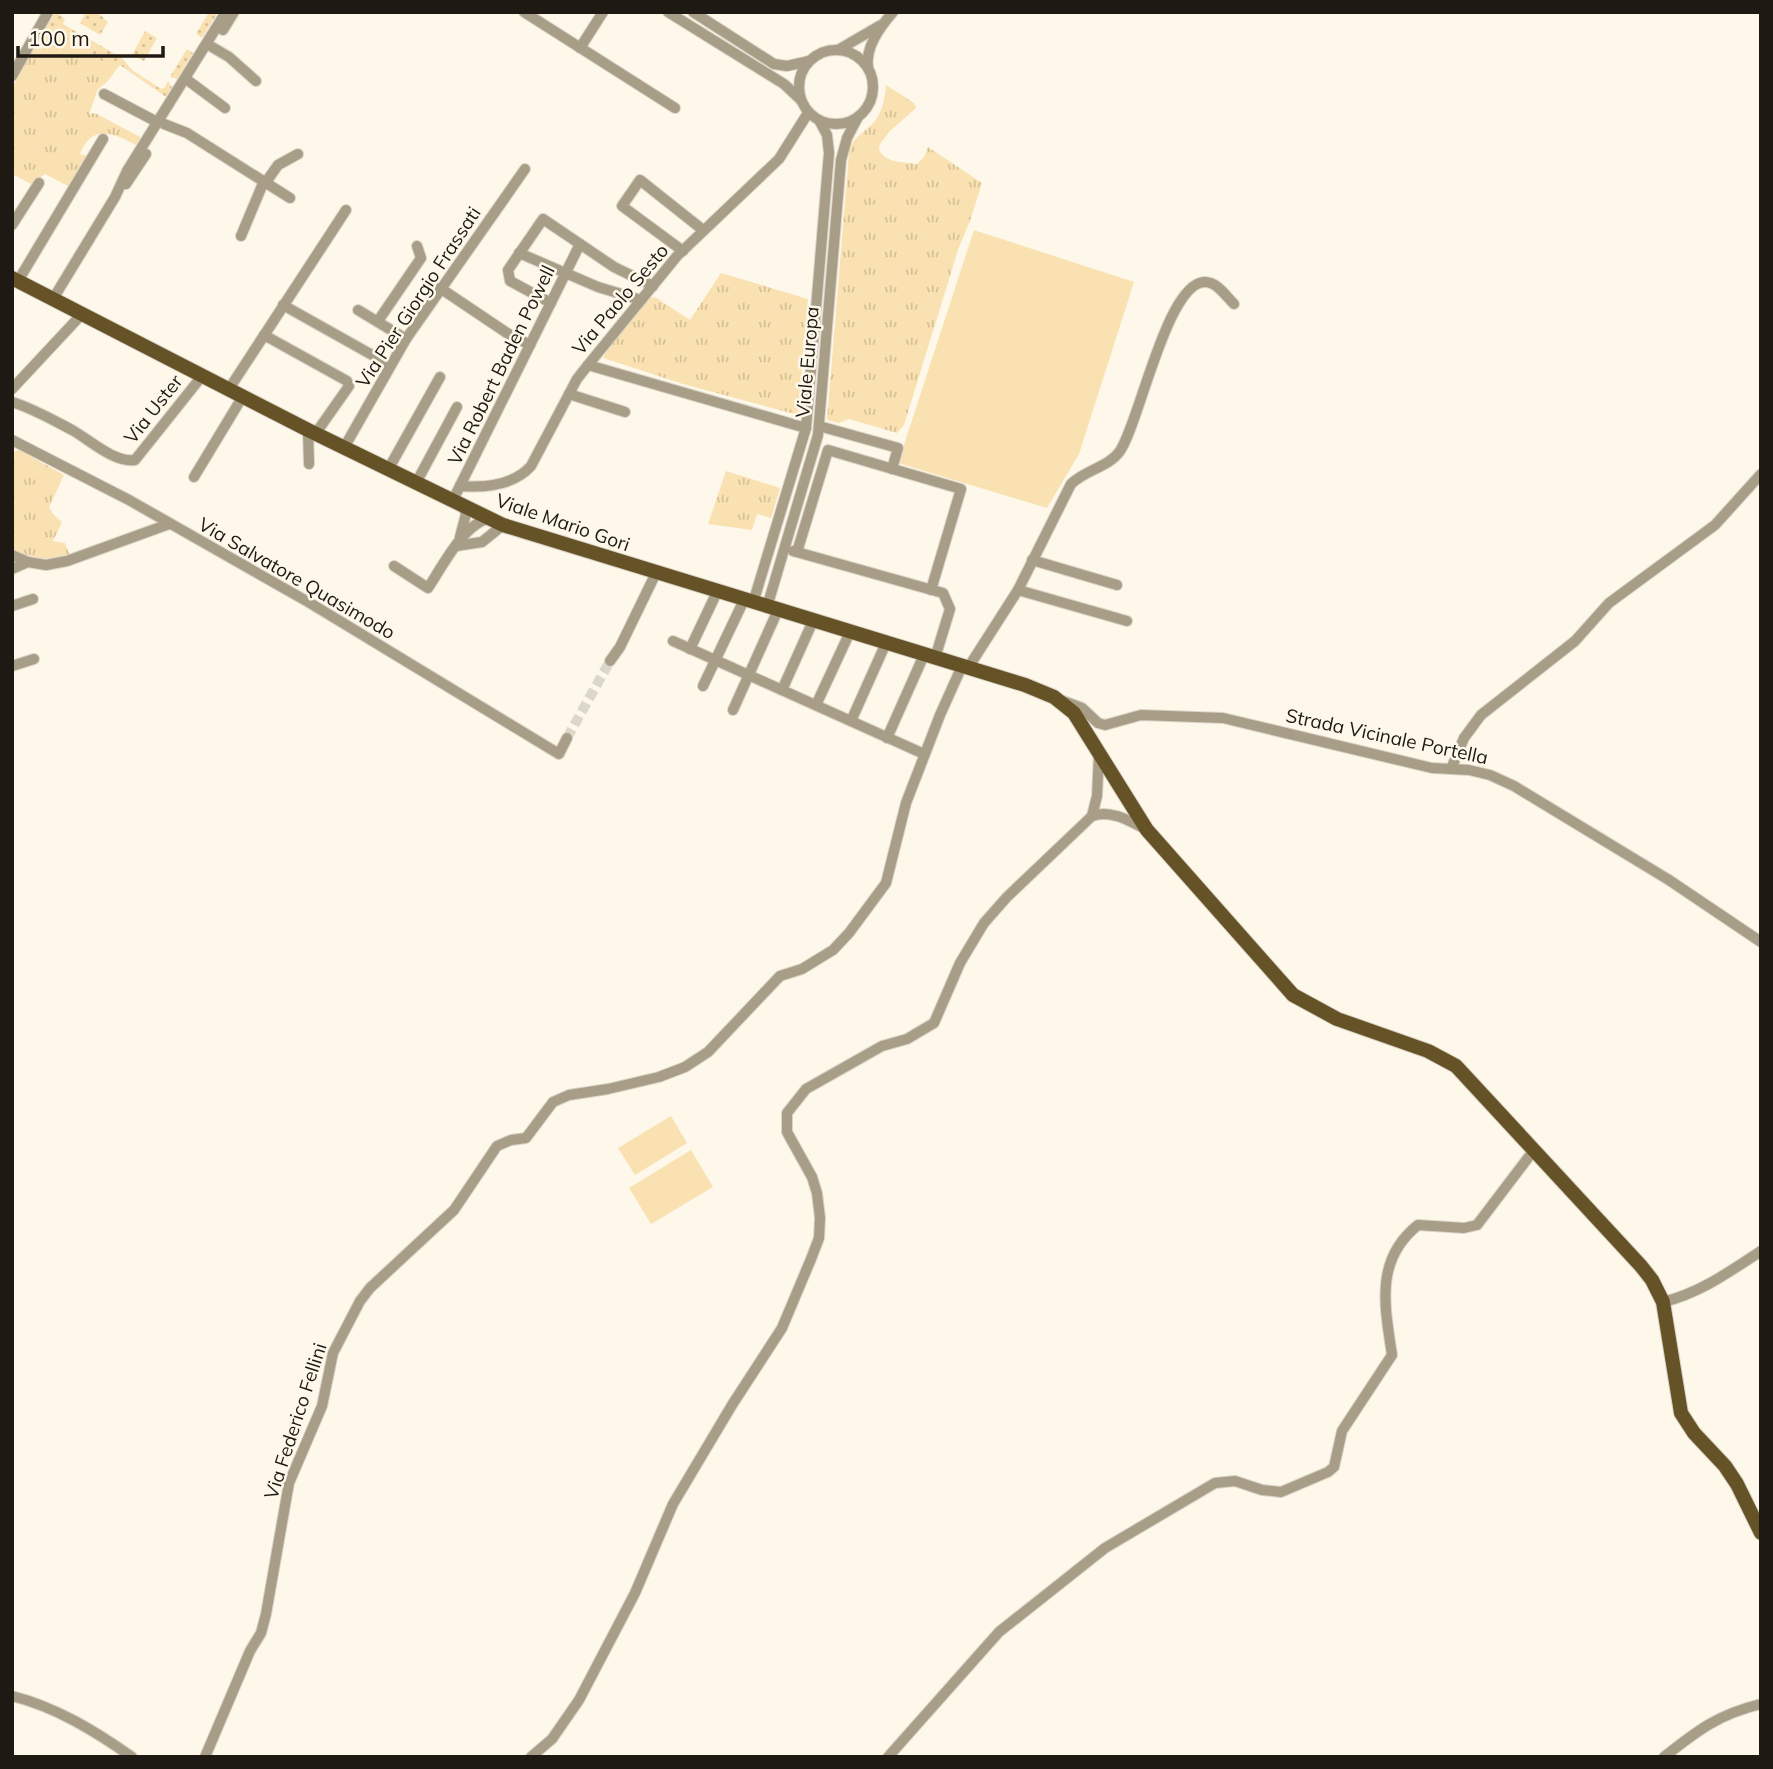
<svg xmlns="http://www.w3.org/2000/svg" width="1773" height="1769" viewBox="0 0 1773 1769" font-family="Mulish,sans-serif">
<style>
.grass{fill:url(#grass-tufts)}
.park{fill:url(#park-dots)}
.pitch{fill:#f9e1b1}
.lines{fill:none;stroke-linecap:round;stroke-linejoin:round}
.minor-tunnel{stroke:#dcd7cb;stroke-width:10;stroke-dasharray:10 5;stroke-linecap:butt}
.minor-casing{stroke:#dad4c8;stroke-width:12}
.major-casing{stroke:#dad4c8;stroke-width:16}
.minor{stroke:#a89d86;stroke-width:10}
.major{stroke:#665227;stroke-width:14}
.labels{text-anchor:middle;dominant-baseline:central;stroke-width:5;stroke-linejoin:round;paint-order:stroke}
.street-label{font-size:19px;fill:#1e1a13;stroke:#fef8eb}
</style>
<defs>
<pattern id="grass-tufts" width="24" height="20" patternUnits="userSpaceOnUse" patternTransform="scale(1.75)"><rect width="24" height="20" fill="#f9e1b1"/><path d="M3 7l-1-3M5 7V3M7 7l1-3M15 17l-1-3M17 17v-4M19 17l1-3" fill="none" stroke="#d5c097"/></pattern>
<pattern id="park-dots" width="8" height="8" patternUnits="userSpaceOnUse" patternTransform="scale(1.75)"><rect width="8" height="8" fill="#f9e1b1"/><path d="M2 2h.1M6 6h.1" fill="none" stroke="#d5c097" stroke-width="1.8" stroke-linecap="round"/></pattern>
</defs>
<rect width="100%" height="100%" fill="#fef8eb"/>
<g class="grass">
<path d="M46,26L116,70L108,81L98,89L89,114L95,113L142,138L138,146C116,135 93,121 80,154L88,156L70,187L45,174L31,184L12,174V88Z"/>
<path d="M886,85L914,103L916,108L890,131L880,144L879,150C886,163 903,162 917,164L924,157L928,147L982,183L970,221L959,247L904,425L897,433L849,419L839,423L827,420L849,153C852,135 868,132 877,118C883,108 885,97 886,85Z"/>
<polygon points="721,273 808,299 798,415 683,384 603,358 611,344 649,298 655,297 690,320"/>
<path d="M19,450L64,475L49,507L53,514L62,522L53,541L65,543L70,556C48,560 32,560 12,548V452Z"/>
<polygon points="726,471 780,488 771,518 757,514 752,530 708,524"/>
</g>
<g class="park">
<polygon points="56,12 61,12 60,15 65,19 63,24 122,58 132,70 161,89 165,87 168,81 172,87 166,97 120,65 116,70 46,26"/>
<polygon points="86,12 97,12 108,22 100,35 80,23"/>
<polygon points="209,12 218,12 202,38 196,34"/>
<polygon points="145,31 157,38 144,61 132,55"/>
<polygon points="187,49 193,53 177,79 170,77"/>
</g>
<g class="pitch">
<polygon points="974,230 1134,282 1079,454 1047,508 898,463"/>
<polygon points="671,1116 687,1143 635,1175 618,1148"/>
<polygon points="691,1150 713,1187 651,1224 629,1188"/>
</g>
<g class="lines">
<polyline class="minor-tunnel" points="567,738 610,661"/>
<defs>
<g id="minor">
<polyline points="524,12 675,108"/>
<polyline points="668,12 784,84 800,99"/>
<polyline points="693,12 774,64 787,66 809,61"/>
<polyline points="223,30 234,12"/>
<polyline points="212,47 229,57 256,81"/>
<polyline points="580,48 603,12"/>
<circle cx="836" cy="87" r="37"/>
<polyline points="838,50 881,25"/>
<path d="M868,68C865,47 880,27 893,12"/>
<polyline points="12,76 48,12"/>
<polyline points="190,82 225,108"/>
<polyline points="104,94 157,122"/>
<polyline points="164,124 187,133 290,198"/>
<polyline points="266,182 278,165 298,154"/>
<polyline points="126,184 146,154"/>
<polyline points="12,225 39,183"/>
<polyline points="241,236 264,181"/>
<polyline points="683,251 622,206 640,180 703,230"/>
<polyline points="519,253 598,287 641,300"/>
<polyline points="18,281 103,139"/>
<polyline points="440,288 507,333 530,345"/>
<polyline points="53,299 115,197 127,171 226,12"/>
<polyline points="551,303 510,281 508,270 543,219 614,267 653,286"/>
<polyline points="283,305 390,365"/>
<polyline points="358,310 406,339"/>
<polyline points="378,321 421,258 417,246"/>
<polyline points="264,335 347,381 349,386 316,433"/>
<polyline points="588,365 806,428"/>
<polyline points="12,389 82,314"/>
<polyline points="229,389 346,210"/>
<polyline points="569,394 625,412"/>
<path d="M12,402C32,408 53,420 72,430C90,440 114,463 135,460L202,376"/>
<polyline points="819,426 898,448 892,469"/>
<polyline points="308,430 309,464"/>
<polyline points="12,440 129,500 310,603 559,754 567,738"/>
<polyline points="345,446 406,339 525,169"/>
<polyline points="389,468 440,377"/>
<polyline points="194,477 243,396"/>
<polyline points="416,483 457,407"/>
<path d="M460,486C485,488 514,485 531,466L577,379L588,365L677,256L779,159L808,113"/>
<polyline points="453,500 580,244"/>
<polyline points="460,537 466,514 463,505"/>
<polyline points="456,546 482,542 503,525"/>
<polyline points="793,551 943,593 950,609 935,658"/>
<polyline points="797,552 828,450 961,489 931,590"/>
<polyline points="12,555 28,562"/>
<polyline points="1032,560 1117,585"/>
<path d="M394,566L428,588C442,567 464,523 490,518"/>
<polyline points="12,569 28,562 46,565 67,561 169,524"/>
<polyline points="1018,590 1127,621"/>
<polyline points="753,603 806,428 829,153 827,135 819,120"/>
<polyline points="12,606 33,599"/>
<polyline points="767,607 818,435 841,160 847,138 858,117"/>
<polyline points="673,641 924,754"/>
<polyline points="690,649 717,592"/>
<polyline points="610,661 620,647 656,573"/>
<polyline points="12,666 34,659"/>
<path d="M968,668L1018,590L1071,484C1085,470 1109,467 1120,451C1140,421 1167,282 1205,282C1217,282 1226,296 1234,304"/>
<polyline points="703,686 744,600"/>
<polyline points="782,690 813,621"/>
<polyline points="1063,701 1082,708 1098,723 1105,725 1141,715 1223,718 1432,768 1469,770 1490,775 1514,786 1669,880 1761,942"/>
<polyline points="816,705 850,632"/>
<polyline points="733,710 778,610"/>
<polyline points="851,721 886,643"/>
<polyline points="887,738 924,655"/>
<polyline points="1451,769 1464,738 1481,715 1575,641 1609,603 1715,525 1761,474"/>
<polyline points="1092,816 1097,796 1099,754"/>
<path d="M1663,1302C1700,1293 1729,1272 1761,1251"/>
<path d="M12,1696C56,1707 95,1731 132,1757"/>
<polyline points="205,1757 250,1651 261,1633 266,1614 289,1483 322,1406 333,1353 360,1301 370,1288 454,1210 497,1146 511,1140 526,1138 553,1102 569,1095 608,1089 659,1077 685,1067 708,1052 780,976 802,969 833,950 849,933 886,883 906,803 940,715 962,666"/>
<path d="M531,1757L552,1739L579,1700L635,1593L673,1504L732,1405L782,1328L811,1259L819,1238L820,1218L817,1193L812,1177L787,1132V1113L806,1089L882,1046L907,1039L934,1023L960,963L984,923L1007,897L1092,816C1110,809 1130,821 1145,829"/>
<path d="M888,1757L999,1632L1105,1548L1215,1483L1235,1481L1262,1490L1281,1492L1328,1472L1334,1467L1342,1431L1392,1355C1385,1307 1374,1260 1418,1225L1464,1228L1477,1225L1534,1150"/>
<path d="M1664,1757C1698,1730 1719,1714 1761,1704"/>
</g>
<polyline id="major" points="12,278 308,430 503,525 1025,685 1054,697 1074,713 1147,830 1293,995 1337,1019 1428,1051 1456,1066 1641,1266 1652,1280 1663,1302 1681,1413 1694,1433 1725,1466 1737,1484 1761,1533"/>
</defs>
<use href="#minor" class="minor-casing"/>
<use href="#major" class="major-casing"/>
<use href="#minor" class="minor"/>
<use href="#major" class="major"/>
</g>
<g class="labels">
<g class="street-label">
<text transform="translate(418 297) rotate(-57)">Via Pier Giorgio Frassati</text>
<text transform="translate(620 299) rotate(-50)">Via Paolo Sesto</text>
<text transform="translate(807 362) rotate(-85)">Viale Europa</text>
<text transform="translate(501 365) rotate(-64)">Via Robert Baden Powell</text>
<text transform="translate(153 409) rotate(-52)">Via Uster</text>
<text transform="translate(563 522) rotate(19)">Viale Mario Gori</text>
<text transform="translate(297 578) rotate(30)">Via Salvatore Quasimodo</text>
<text transform="translate(1387 736) rotate(12)">Strada Vicinale Portella</text>
<text transform="translate(295 1421) rotate(-72)">Via Federico Fellini</text>
</g>
</g>
<rect width="1773" height="1769" fill="none" stroke="#1e1a13" stroke-width="28"/>
<path d="M18 46v10h145v-10" fill="none" stroke="#1e1a13" stroke-width="3.5"/>
<text x="28" y="46" font-size="21" fill="#1e1a13" stroke="#fef8eb" stroke-width="5" paint-order="stroke">100 m</text>
</svg>
